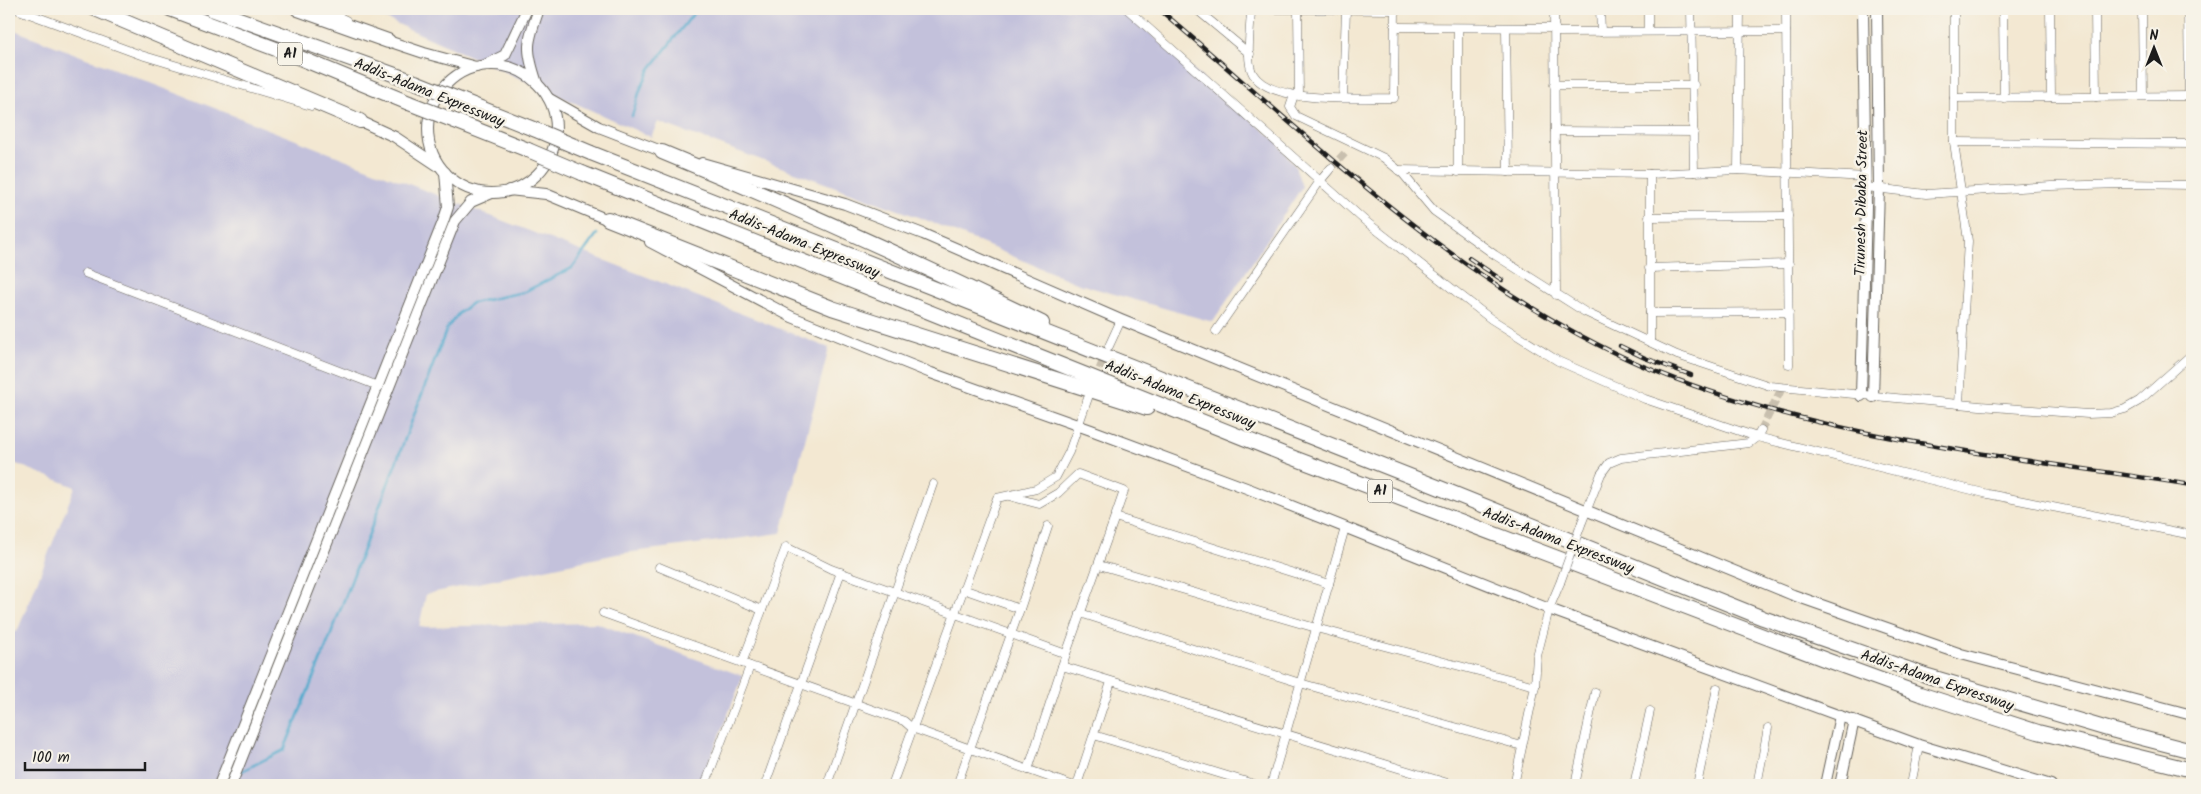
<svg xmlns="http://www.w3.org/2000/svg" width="2201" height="794" viewBox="0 0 2201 794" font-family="Kalam,sans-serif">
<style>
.industrial{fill:#c3c1db}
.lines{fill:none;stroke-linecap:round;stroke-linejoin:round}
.stream{stroke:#4fabcd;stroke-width:2.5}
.street-tunnel{stroke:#c8bfae;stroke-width:8;stroke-dasharray:8 4;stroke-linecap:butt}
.street-casing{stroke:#67635c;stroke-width:9}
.secondary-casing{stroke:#67635c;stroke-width:12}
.highway-casing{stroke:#67635c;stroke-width:16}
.street{stroke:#fff;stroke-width:8}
.secondary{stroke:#fff;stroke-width:10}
.highway{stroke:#fff;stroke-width:14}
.rail-casing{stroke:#1c1c1c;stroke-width:4.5}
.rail{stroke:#f7f3e8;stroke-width:2.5;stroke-dasharray:8;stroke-linecap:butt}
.street-bridge-casing{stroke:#67635c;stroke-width:9;stroke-linecap:butt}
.highway-bridge-casing{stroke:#67635c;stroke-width:16;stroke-linecap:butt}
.street-bridge{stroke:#fff;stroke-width:8}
.highway-bridge{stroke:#fff;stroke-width:14}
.labels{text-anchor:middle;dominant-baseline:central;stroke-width:5;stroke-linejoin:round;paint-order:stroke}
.shield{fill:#f7f3e8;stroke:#5e5c59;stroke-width:1}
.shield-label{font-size:14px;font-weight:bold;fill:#1c1c1c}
.street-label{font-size:15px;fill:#1c1c1c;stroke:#f7f3e8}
</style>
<rect width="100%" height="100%" fill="#f7f3e8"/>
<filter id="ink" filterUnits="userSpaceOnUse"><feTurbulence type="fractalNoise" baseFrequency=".02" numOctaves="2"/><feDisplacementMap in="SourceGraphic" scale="10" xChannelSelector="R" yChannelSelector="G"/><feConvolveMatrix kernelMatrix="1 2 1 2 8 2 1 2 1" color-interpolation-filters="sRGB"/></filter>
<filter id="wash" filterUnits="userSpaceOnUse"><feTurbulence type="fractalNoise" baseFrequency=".0096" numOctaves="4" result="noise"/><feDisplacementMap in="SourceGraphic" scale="20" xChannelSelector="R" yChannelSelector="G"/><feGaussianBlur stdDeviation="1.12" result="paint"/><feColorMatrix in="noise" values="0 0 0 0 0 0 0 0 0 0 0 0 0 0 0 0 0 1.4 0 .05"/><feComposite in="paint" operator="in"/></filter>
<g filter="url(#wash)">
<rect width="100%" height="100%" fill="#f3e8d2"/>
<g class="industrial">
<polygon points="364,9 1122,9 1276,141 1295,166 1302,187 1213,322 1079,284 926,220 658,122 651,137"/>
<polygon points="9,28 829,348 781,533 617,554 426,594 419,627 596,623 743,676 700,785 9,785 9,630 17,632 75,487 9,461"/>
</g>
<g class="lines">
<g class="stream">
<polyline points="632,116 640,90 650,69 697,9"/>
<polyline points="240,772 284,750 330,637 447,328 459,313 472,303 524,292 572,268 597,234"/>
<polyline points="210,785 217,782"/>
</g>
</g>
</g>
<g filter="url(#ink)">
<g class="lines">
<g class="street-tunnel">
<polyline points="1331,168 1346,152"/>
<polyline points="1095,380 1106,354"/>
<polyline points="1761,430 1782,388"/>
</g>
<defs>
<g id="street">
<polyline points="16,9 141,55 311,106"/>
<polyline points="323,9 346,20"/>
<polyline points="1127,9 1364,220 1491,319 1558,361 1645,399 1757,437 1988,494 2192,535"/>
<polyline points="1196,9 1250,54"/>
<path d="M1251,9C1251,24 1245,61 1253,74C1271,105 1363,98 1394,98L1395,9"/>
<polyline points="1263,9 1395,10"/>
<polyline points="1298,9 1299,96"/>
<polyline points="1554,9 1556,295"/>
<polyline points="1600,9 1601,32"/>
<polyline points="1648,9 1648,31"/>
<polyline points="1691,9 1694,172"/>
<polyline points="1786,9 1789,365"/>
<polyline points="1954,9 1954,142 1968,241 1959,404"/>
<polyline points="2003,9 2004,98"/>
<polyline points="2050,9 2051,97"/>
<polyline points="2095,9 2096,97"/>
<polyline points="2142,9 2143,96"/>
<polyline points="2188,9 2189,96"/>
<polyline points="1395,27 1555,28"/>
<polyline points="1506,29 1508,172"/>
<polyline points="1555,32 1786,31"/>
<polyline points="1554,85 1694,85"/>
<polyline points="1294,95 1290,107 1296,116 1384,158 1403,174 1434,211 1495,255 1585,312 1677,355 1770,386 1980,406 2088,414 2111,413 2125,409 2139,401 2192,354"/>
<polyline points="1343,98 1346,9"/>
<polyline points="1954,98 2192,96"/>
<polyline points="1555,131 1694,132"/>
<polyline points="1954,142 2192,144"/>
<polyline points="1398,170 1650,174 1738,170 1866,177"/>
<polyline points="1738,170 1740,9"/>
<polyline points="1458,172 1458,28"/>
<polyline points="1650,174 1650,342"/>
<polyline points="1866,187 1926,194 2051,186 2123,184 2192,185"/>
<polyline points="1649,217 1788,216"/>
<polyline points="1649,268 1789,264"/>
<polyline points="85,273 378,386"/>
<polyline points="1650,313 1789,312"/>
<polyline points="1216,331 1320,181 1331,168"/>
<polyline points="1109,346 1121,320"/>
<polyline points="1009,496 1039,504 1058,493 1078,474 1124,491 1115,517 1329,584"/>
<polyline points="1582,522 1601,474 1609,463 1621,458 1749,443 1757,437 1761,430"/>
<polyline points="1099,565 1316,628 1535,686"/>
<polyline points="659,567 762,610"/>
<polyline points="963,589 1020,609 1048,526"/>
<polyline points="603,613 904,721 912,728 1071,785"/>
<polyline points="1080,613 1300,683 1522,746"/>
<polyline points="742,663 786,547 831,569 1066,654"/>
<polyline points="1062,666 1454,785"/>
<polyline points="1094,735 1257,785"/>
<polyline points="1028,770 1066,654 1115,517"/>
<polyline points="705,785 750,666"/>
<polyline points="765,785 841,572"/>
<polyline points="827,785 933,484"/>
<polyline points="892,785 997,498 1036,489 1056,477 1069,452 1088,398"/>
<polyline points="957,785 1020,609"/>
<polyline points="1077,785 1111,682"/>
<polyline points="1271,785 1345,528"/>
<polyline points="1514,785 1535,686 1537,656 1549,609 1560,583"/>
<polyline points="1575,785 1595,692"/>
<polyline points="1634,785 1650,711"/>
<polyline points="1697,785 1717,688"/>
<polyline points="1757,785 1768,728"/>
<polyline points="1911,785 1919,745"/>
</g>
<g id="secondary">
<polyline points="388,41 424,53 476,67"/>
<polyline points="487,64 505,55 527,9"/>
<circle cx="492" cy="129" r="64"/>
<path d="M537,83C525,48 527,43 539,9"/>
<polyline points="548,98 599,127 669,154"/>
<polyline points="360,121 395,137 437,165"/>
<polyline points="702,163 845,204 923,234 1121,320 1793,595 1961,654 2192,715"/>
<polyline points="509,190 546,194 613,222"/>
<polyline points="650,242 792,317 931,373 1091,430 1249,489 1549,609 1919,745 2051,785"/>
<polyline points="1861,396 1866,206 1863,9"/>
<polyline points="1873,397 1879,188 1877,9"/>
<polyline points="219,785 443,222 448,207 445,172"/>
<polyline points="231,785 455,221 471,202 492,193"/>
<polyline points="1825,785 1840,716"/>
<polyline points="1840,785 1854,720"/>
</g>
<g id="highway">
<polyline points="95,9 360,121"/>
<polyline points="170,9 300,58 409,103"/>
<polyline points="211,9 415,82"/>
<polyline points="298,9 388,41"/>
<polyline points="463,101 541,132"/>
<polyline points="455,121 528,150"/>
<path d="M662,152C791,205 917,262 1042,323"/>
<polyline points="591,153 1435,486 1763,618 1928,676 2111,730 2192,751"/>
<polyline points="582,173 1286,455 1829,661 1920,694 2038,732 2192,770"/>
<polyline points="608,219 832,308 1147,408"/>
</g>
</defs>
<use href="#street" class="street-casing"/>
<use href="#secondary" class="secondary-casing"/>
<use href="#highway" class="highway-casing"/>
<use href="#street" class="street"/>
<use href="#secondary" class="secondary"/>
<use href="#highway" class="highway"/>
<defs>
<g id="rail">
<path d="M1159,9C1308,136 1462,288 1643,366C1816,439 2008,456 2192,485"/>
<polyline points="1469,258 1502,280"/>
<polyline points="1620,346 1645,358 1691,375"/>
</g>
</defs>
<use href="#rail" class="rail-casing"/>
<use href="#rail" class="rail"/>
<defs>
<polyline id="street-bridge" points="1560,583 1582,522"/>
<g id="highway-bridge">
<polyline points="415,82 463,101"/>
<polyline points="409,103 455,121"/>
<polyline points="541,132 591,153"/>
<polyline points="528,150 582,173"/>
</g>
</defs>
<use href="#street-bridge" class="street-bridge-casing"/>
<use href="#highway-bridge" class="highway-bridge-casing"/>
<use href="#street-bridge" class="street-bridge"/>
<use href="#highway-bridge" class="highway-bridge"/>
</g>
</g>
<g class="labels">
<g class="shield">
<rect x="277.5" y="42.5" width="25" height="23" rx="4"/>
<rect x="1367.5" y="479.5" width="25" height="23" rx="4"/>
</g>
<g class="shield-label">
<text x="290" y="54">A1</text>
<text x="1380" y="491">A1</text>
</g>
<g class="street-label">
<text transform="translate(429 93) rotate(22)">Addis-Adama Expressway</text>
<text transform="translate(1862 203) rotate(-89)">Tirunesh Dibaba Street</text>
<text transform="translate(804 244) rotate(22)">Addis-Adama Expressway</text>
<text transform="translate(1180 395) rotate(22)">Addis-Adama Expressway</text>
<text transform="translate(1558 541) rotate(21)">Addis-Adama Expressway</text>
<text transform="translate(1937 681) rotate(19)">Addis-Adama Expressway</text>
</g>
</g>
<rect width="2201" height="794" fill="none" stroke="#f7f3e8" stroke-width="30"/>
<g transform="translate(2154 48)" stroke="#f7f3e8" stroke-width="4" paint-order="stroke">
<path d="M0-4L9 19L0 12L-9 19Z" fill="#1c1c1c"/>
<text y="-8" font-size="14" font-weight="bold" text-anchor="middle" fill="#1c1c1c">N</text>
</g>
<path d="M25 762v8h120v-8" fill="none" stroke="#1c1c1c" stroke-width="2.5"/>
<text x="32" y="762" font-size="15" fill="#1c1c1c" stroke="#f7f3e8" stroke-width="4" paint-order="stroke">100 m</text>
</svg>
